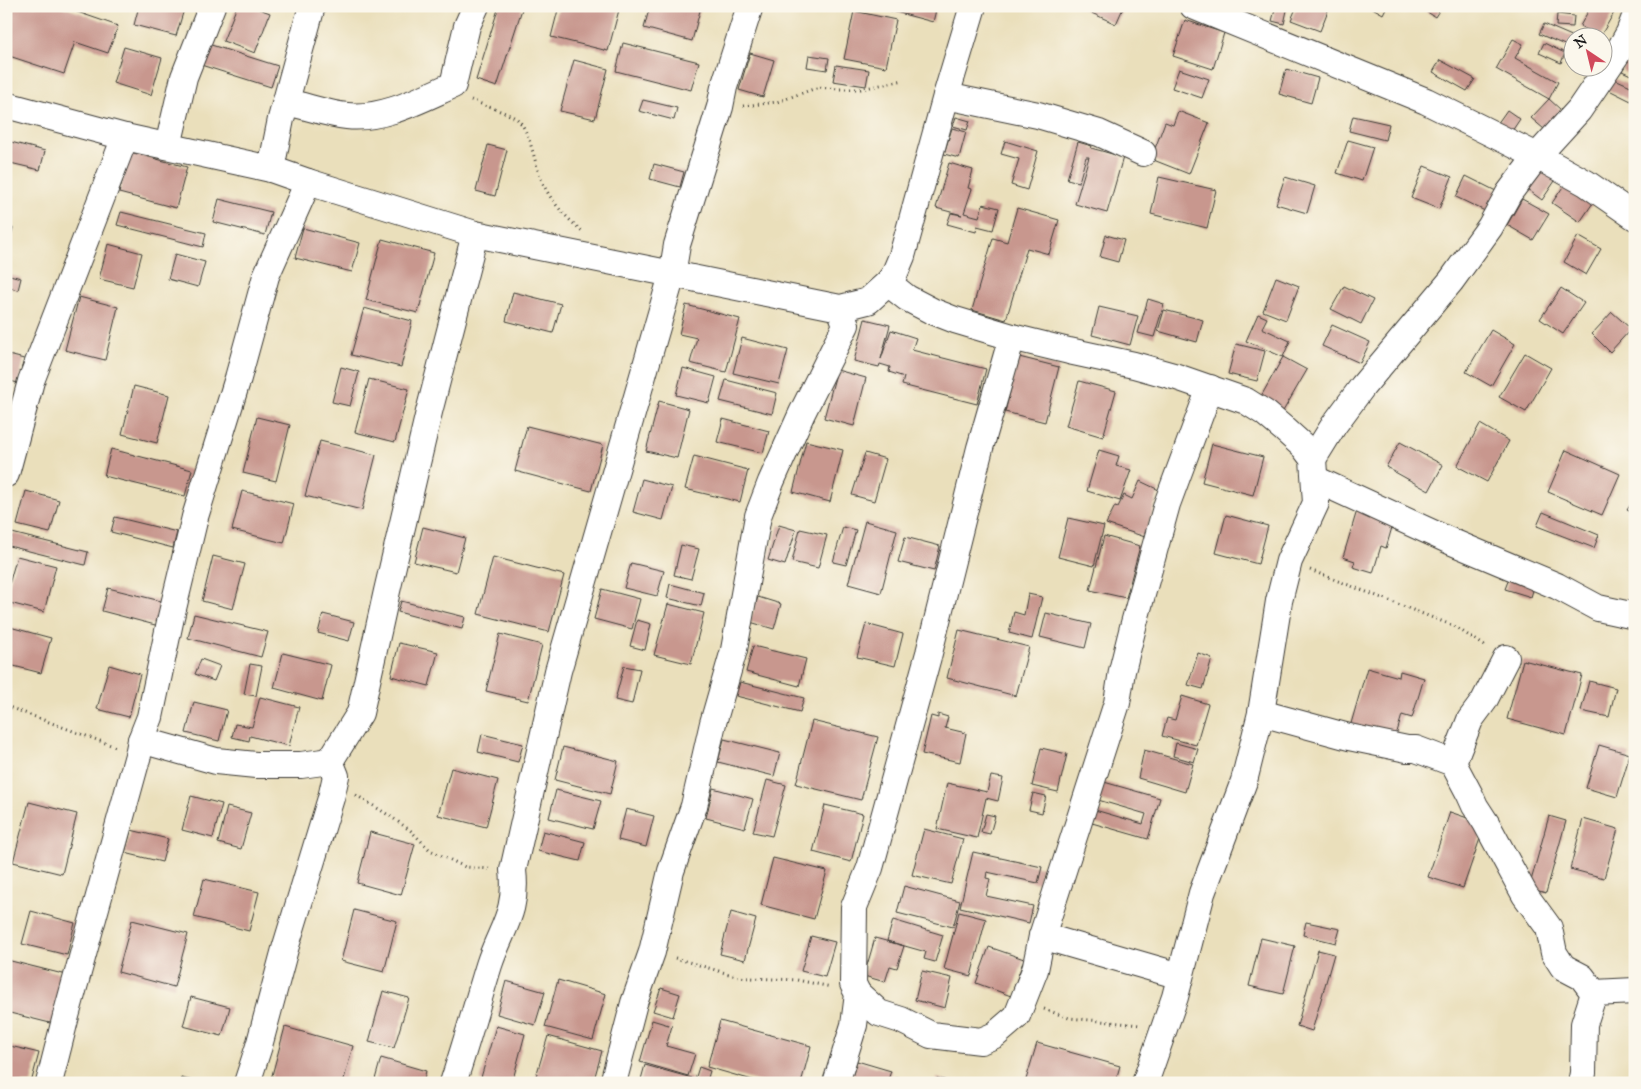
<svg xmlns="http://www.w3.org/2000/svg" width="1641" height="1089" viewBox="0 0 1641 1089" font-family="'IM FELL Great Primer',serif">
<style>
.building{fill:#c8978e}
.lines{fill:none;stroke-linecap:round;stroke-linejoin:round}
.minor-casing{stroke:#3b3934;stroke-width:28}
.path{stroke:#3b3934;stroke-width:3;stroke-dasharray:1 4;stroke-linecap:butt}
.minor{stroke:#fff;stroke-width:26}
</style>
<rect width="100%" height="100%" fill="#fbf7ec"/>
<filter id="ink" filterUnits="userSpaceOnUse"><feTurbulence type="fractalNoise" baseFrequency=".02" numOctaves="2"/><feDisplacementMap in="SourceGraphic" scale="10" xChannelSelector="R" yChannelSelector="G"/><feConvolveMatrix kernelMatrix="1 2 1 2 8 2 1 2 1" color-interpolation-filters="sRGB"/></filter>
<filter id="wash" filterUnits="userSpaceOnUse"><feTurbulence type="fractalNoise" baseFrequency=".0096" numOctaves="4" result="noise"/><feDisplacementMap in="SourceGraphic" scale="20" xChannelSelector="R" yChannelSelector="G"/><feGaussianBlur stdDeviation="1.12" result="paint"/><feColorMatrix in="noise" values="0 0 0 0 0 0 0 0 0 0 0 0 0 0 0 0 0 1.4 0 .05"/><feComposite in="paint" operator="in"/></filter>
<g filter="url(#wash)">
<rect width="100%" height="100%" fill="#eadfbb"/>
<g id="blocks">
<g class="building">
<polygon points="6,6 60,6 118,26 108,53 75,42 64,74 6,55"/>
<polygon points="139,6 185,6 176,36 134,25"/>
<polygon points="237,6 251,6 270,13 255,53 223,41"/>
<polygon points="499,6 523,6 497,87 476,80"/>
<polygon points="559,6 620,6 608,51 551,37"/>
<polygon points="650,6 701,7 692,41 644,28"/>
<polygon points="873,6 937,6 933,22"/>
<polygon points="1076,6 1124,6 1116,24"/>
<polygon points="1276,6 1288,6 1284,24 1272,21"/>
<polygon points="1297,6 1324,6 1329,8 1320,31 1291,20"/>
<polygon points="1369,6 1387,6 1383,14"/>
<polygon points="1418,6 1442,6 1435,17"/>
<polygon points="1591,6 1606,6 1615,11 1600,37 1580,26"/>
<polygon points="854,11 896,20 886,67 844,59"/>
<polygon points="1557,14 1574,16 1573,27 1556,26"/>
<polygon points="1185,20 1224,33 1213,69 1173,56"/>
<polygon points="1544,24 1574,37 1574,49 1539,34"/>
<polygon points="1513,39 1523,44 1515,58 1558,82 1549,99 1496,69"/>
<polygon points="623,43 699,62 691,90 616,71"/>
<polygon points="1544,43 1565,53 1561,63 1539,53"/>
<polygon points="208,44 278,66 271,87 201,65"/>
<polygon points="1635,46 1635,77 1622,71"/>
<polygon points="124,47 162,58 151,95 113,83"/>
<polygon points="750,53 774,60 763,97 739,90"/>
<polygon points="809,55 829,58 827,70 807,67"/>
<polygon points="574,60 608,69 595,119 560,111"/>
<polygon points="1440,60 1475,79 1467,91 1433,72"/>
<polygon points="836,65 869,70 866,86 833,81"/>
<polygon points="1179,69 1209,79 1202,98 1172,88"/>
<polygon points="1286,69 1318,78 1311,103 1279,94"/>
<polygon points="1606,75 1635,88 1635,103 1601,86"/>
<polygon points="1549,99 1561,110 1544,129 1531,118"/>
<polygon points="643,100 677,108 674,120 639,111"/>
<polygon points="1507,110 1520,119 1508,137 1495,127"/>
<polygon points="1178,111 1209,123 1189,174 1151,159 1165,122 1173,125"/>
<polygon points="1353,116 1389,124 1385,140 1349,131"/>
<polygon points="956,117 970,121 967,130 953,126"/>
<polygon points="952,128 966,132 959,158 944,154"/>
<polygon points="1348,140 1373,147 1362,181 1337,173"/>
<polygon points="7,141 45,151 40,170 6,162"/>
<polygon points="1005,141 1038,151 1027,190 1011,185 1019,159 1001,154"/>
<polygon points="1078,142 1092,146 1091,148 1123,157 1107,213 1075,204 1089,157 1086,157 1079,182 1067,179"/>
<polygon points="488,145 507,150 495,196 476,191"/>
<polygon points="130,152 187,167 176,208 119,193"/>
<polygon points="949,163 973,170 968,188 972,189 964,213 979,217 983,204 999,208 993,230 977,226 976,232 947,224 951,213 962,215 936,208"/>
<polygon points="654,164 684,172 680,187 650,179"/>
<polygon points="1424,166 1452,177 1439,209 1411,198"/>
<polygon points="1541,168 1557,178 1542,200 1527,189"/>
<polygon points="1635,172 1635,184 1631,183"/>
<polygon points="1466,176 1498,192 1487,212 1456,197"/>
<polygon points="1159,177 1216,190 1207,228 1151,214"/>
<polygon points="1285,177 1315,186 1307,213 1276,204"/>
<polygon points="1569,178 1597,197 1580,222 1552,203"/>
<polygon points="219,199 271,212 265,235 213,222"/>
<polygon points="1522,199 1549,214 1533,240 1507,225"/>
<polygon points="1017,208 1059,220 1049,254 1027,248 1006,320 972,310 993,238 1007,242"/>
<polygon points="121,212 206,233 203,247 117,225"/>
<polygon points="6,226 13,228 7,252 6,252"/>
<polygon points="303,228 360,243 352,272 295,258"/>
<polygon points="1106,235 1124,240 1118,262 1100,257"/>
<polygon points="1578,236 1601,249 1586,275 1564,262"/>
<polygon points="382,239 434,253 418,313 366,300"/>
<polygon points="108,244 142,253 133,287 99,279"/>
<polygon points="175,254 205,262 198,287 168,279"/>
<polygon points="6,274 21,278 18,290 6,287"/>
<polygon points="1276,277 1299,286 1286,320 1263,311"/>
<polygon points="1344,286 1373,300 1361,324 1331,309"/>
<polygon points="1561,288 1584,303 1563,334 1540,319"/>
<polygon points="513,292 561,304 553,333 506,321"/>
<polygon points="79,297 118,307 105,360 65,350"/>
<polygon points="1148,299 1164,304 1154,337 1138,333"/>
<polygon points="686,305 740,319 726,372 690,363 697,338 679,334"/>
<polygon points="1099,307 1138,316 1130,345 1092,335"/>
<polygon points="364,308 412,321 401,367 351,355"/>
<polygon points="1164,310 1203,320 1197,342 1158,331"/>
<polygon points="1612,312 1631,329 1610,352 1592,334"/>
<polygon points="1258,314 1267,318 1262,328 1290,341 1283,357 1246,341"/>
<polygon points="865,319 890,325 881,359 891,330 916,338 912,350 986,369 977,404 902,385 904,377 889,372 890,367 880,364 879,367 854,361"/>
<polygon points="1332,325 1370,342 1360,363 1322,346"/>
<polygon points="1491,330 1515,344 1491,386 1466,372"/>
<polygon points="742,338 788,350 779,384 733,373"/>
<polygon points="1236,344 1265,351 1257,381 1228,374"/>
<polygon points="1525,353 1551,368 1526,412 1499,397"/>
<polygon points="9,355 24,359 18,383 6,380 6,367"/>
<polygon points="1019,357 1059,367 1045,422 1005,412"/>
<polygon points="1283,357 1307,370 1282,413 1259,400"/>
<polygon points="341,367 359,372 350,406 332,402"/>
<polygon points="683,368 716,377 709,403 676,395"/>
<polygon points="837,370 866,378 854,426 824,418"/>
<polygon points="369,379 409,389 395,442 355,432"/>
<polygon points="726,380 777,393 772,414 720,401"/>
<polygon points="1079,381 1116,391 1103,437 1066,426"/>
<polygon points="134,386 169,395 157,443 122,434"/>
<polygon points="659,401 689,409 677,458 646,451"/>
<polygon points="257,417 290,425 276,481 243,473"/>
<polygon points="723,419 769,431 763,453 717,442"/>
<polygon points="1480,424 1509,441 1487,482 1457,466"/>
<polygon points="527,426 603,445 591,491 515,471"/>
<polygon points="320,441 376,455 362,510 305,496"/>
<polygon points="806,441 843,450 830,502 793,492"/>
<polygon points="1400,442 1443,465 1429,491 1386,467"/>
<polygon points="1212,444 1263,457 1253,495 1202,482"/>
<polygon points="111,449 192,470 185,496 104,476"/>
<polygon points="1099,450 1119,456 1116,466 1131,470 1120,501 1087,491"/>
<polygon points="1566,450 1620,474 1602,515 1548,492"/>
<polygon points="865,453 886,459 874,501 852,495"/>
<polygon points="694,456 748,470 740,502 685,489"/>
<polygon points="642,479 672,487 663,520 633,512"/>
<polygon points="1140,481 1159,490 1145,537 1106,524 1115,506 1118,507 1124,495 1132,499"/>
<polygon points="26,491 59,500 50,533 17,525"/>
<polygon points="242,491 294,504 284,543 232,530"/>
<polygon points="1635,498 1635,514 1627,510"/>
<polygon points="1358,507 1395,517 1386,548 1381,546 1373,573 1353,567 1355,561 1343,557"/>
<polygon points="1543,512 1599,535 1594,548 1537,526"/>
<polygon points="1226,515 1268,526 1258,564 1216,553"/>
<polygon points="115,517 177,532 173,548 111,532"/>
<polygon points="1068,518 1104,526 1094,566 1058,557"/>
<polygon points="865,521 897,530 881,593 848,584"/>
<polygon points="779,525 796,530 785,565 768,560"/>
<polygon points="423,527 465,538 456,572 414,562"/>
<polygon points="843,527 856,530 846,565 833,562"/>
<polygon points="800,529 827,535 818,568 792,562"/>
<polygon points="12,533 88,552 85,565 9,546"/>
<polygon points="1104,536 1140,546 1126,598 1090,590"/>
<polygon points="905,537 940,546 934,571 898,562"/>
<polygon points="681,545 699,549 691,579 674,575"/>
<polygon points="17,556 56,566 44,612 6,602 6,595"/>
<polygon points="213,556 245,564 233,609 202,601"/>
<polygon points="493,557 564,575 549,632 478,614"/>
<polygon points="631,563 664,571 657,596 624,588"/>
<polygon points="1510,576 1535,584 1531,597 1505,589"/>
<polygon points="670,584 704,593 701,606 667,598"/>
<polygon points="108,588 165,602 159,626 102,611"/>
<polygon points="602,589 640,599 632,629 594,619"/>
<polygon points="1028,594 1042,597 1032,639 1009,633 1014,612 1024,615"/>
<polygon points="758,597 781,604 774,629 750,622"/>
<polygon points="401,601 465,617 462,629 398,612"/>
<polygon points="668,604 704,613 691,664 654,655"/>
<polygon points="1046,613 1091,624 1085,648 1040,637"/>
<polygon points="194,614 268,632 261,657 188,638"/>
<polygon points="323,614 354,622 349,641 318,633"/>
<polygon points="637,620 651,624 645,650 630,646"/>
<polygon points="866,624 903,634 895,666 857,657"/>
<polygon points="6,626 51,638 41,673 6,664"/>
<polygon points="959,630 1029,647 1016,696 947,678"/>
<polygon points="500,634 542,645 528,701 486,691"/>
<polygon points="399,643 438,652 429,686 391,676"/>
<polygon points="753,646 806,659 799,686 746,672"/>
<polygon points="283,653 331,665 322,701 274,688"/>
<polygon points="1198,653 1212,658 1203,689 1188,685"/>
<polygon points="201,659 220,666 214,681 195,674"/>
<polygon points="1523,660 1582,675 1566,735 1507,719"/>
<polygon points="250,664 262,666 256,696 244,694"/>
<polygon points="109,665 140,674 129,717 97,709"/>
<polygon points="624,666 640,669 632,704 615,700"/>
<polygon points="1367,668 1399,677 1400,671 1424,678 1412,718 1402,715 1395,739 1350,727"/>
<polygon points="1589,681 1616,688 1609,717 1581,711"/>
<polygon points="740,682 804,698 800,712 736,696"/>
<polygon points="1182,696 1208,704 1196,745 1162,736 1167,718 1175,720"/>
<polygon points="260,697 299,707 289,746 250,736 249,741 232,737 235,724 252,727"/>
<polygon points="194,702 227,710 219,741 186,733"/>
<polygon points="938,714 948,717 945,728 966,733 960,762 922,754 931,716 938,718"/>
<polygon points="812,721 878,737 861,800 796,784"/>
<polygon points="482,734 523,744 518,762 478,752"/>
<polygon points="724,739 780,753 774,776 718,762"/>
<polygon points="1176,743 1198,749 1194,762 1173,756"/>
<polygon points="1599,745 1630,754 1617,797 1586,788"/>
<polygon points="563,747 618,761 610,794 555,780"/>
<polygon points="1041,748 1067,754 1058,792 1032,786"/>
<polygon points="1144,750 1193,764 1185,792 1138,778"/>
<polygon points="451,768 498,780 486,827 438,815"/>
<polygon points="991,776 1003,778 998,801 986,798 977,838 937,829 947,783 987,792"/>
<polygon points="767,780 786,785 772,836 753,832"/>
<polygon points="1104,782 1160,798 1148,839 1092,823 1095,810 1143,824 1146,814 1098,800"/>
<polygon points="713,788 753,799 745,828 706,818"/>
<polygon points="556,790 601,801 593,829 549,818"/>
<polygon points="1033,793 1046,796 1042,813 1029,810"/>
<polygon points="191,796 222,804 213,838 182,830"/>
<polygon points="29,802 77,814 62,874 13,862"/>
<polygon points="825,805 863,814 851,862 813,852"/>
<polygon points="227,807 251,813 241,849 218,843"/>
<polygon points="626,809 654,816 646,847 618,840"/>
<polygon points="1450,812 1485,824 1463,888 1428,877"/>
<polygon points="986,814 995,816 990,834 981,832"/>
<polygon points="1549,816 1566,821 1546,893 1529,888"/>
<polygon points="1583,819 1618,829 1604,878 1570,869"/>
<polygon points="924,829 963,839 951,884 912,875"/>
<polygon points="131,830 168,839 162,862 125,853"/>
<polygon points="543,831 585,842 580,861 538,851"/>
<polygon points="370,832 415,844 401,895 357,883"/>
<polygon points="973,852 1042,867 1038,883 987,872 986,878 990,879 986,896 1033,906 1029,923 960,907"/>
<polygon points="773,858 827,871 814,919 761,905"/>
<polygon points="204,879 259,892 249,931 194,917"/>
<polygon points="904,886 960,901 953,927 897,913"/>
<polygon points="354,910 397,921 384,972 341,961"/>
<polygon points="31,911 75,923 67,955 22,944"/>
<polygon points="731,912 756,919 745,960 720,954"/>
<polygon points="959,912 986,919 971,976 944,969"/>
<polygon points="132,920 188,934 174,987 118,972"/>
<polygon points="893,920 943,935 935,962 924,959 926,952 887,941"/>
<polygon points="1306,922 1340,929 1336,943 1303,935"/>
<polygon points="811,936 835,942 825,977 801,971"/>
<polygon points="875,938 904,946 897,968 890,966 885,982 864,976"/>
<polygon points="1261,938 1295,946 1283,994 1249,986"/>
<polygon points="989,947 1024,959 1011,996 976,983"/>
<polygon points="1318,950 1334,954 1312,1031 1297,1026"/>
<polygon points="7,960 67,975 54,1024 6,1012"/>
<polygon points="922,971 952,978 945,1008 915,1000"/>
<polygon points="558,980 606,994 593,1040 545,1027"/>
<polygon points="506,981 545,992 535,1025 497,1014"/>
<polygon points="661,988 680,994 673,1017 653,1011"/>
<polygon points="383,991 409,998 394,1048 369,1042"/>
<polygon points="191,997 230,1007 222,1036 183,1026"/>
<polygon points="652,1020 672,1026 666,1046 695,1054 688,1076 640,1062"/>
<polygon points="720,1021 811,1046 801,1083 763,1083 707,1067"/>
<polygon points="496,1026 525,1034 512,1083 488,1083 480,1081"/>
<polygon points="285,1027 353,1046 343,1083 285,1083 271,1079"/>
<polygon points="548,1036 602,1051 593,1083 534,1083"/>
<polygon points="1037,1043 1120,1066 1115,1083 1025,1083"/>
<polygon points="6,1045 39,1053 31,1083 6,1083"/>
<polygon points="381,1058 426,1071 423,1083 374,1083"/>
<polygon points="857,1061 891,1071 887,1083 850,1083"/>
<polygon points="645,1065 692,1078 691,1083 640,1083"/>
<polygon points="699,1067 710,1071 707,1081 712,1083 694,1083"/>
<polygon points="181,1078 197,1082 197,1083 180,1083"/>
<polygon points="896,1078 913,1082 913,1083 895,1083"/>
<polygon points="937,1078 951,1082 951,1083 936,1083"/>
</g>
</g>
</g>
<g filter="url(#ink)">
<use href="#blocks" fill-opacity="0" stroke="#3b3934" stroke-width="1"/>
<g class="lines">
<defs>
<g id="minor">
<polyline points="1193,6 1426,101 1537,156 1586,183 1635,217"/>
<polyline points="946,96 1038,115 1099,133 1143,153"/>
<path d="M286,102C306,106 327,114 347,116C383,120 421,99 453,85L467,26L476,6"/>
<polyline points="6,105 125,137 271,169 308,182 475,234 840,308 868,301 888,283 894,275 902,256 946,96 973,6"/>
<polyline points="168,146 184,77 212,6"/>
<polyline points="271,169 281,119 312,6"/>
<polyline points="888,283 907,298 932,311 955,320 1012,337 1069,351 1134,365 1177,377 1246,401 1265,413 1284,429 1304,447 1313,459 1316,503 1289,561 1279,601 1261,713 1244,781 1202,893 1175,997 1145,1083"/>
<polyline points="1313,459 1334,425 1363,386 1451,281 1490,227 1509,193 1537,156 1579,110 1617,54 1629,33 1635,17"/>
<polyline points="6,474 31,381 125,137"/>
<polyline points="1315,479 1450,541 1557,586 1598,608 1635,616"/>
<polyline points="1261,713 1349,737 1407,749 1416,749 1453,763 1470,795 1475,806 1486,823 1525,895 1549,928 1554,953 1563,967 1582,977 1594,993 1584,1024 1583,1073 1581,1083"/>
<polyline points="141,740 216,761 256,765 301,765 330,761"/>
<polyline points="1453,763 1470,720 1484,701 1506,658"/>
<polyline points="1042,936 1180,976"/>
<polyline points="1594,993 1635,991"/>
<polyline points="858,994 879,1013 901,1020 931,1035 981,1041 995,1035 1017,1016 1035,970 1042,936 1117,703 1122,671 1133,627 1167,504 1210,388"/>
<polyline points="49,1083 66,1016 138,755 141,740 150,717 171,617 195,517 238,378 266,276 308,182"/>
<polyline points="247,1083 259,1046 285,949 331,798 336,776 330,761 360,713 387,591 429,412 475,234"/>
<path d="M453,1083C466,1044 477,1004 489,965C501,928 518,913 513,870L558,671L672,275L677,245L720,107L724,87L750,6"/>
<polyline points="613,1083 634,1003 652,952 671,871 694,806 713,723 734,650 758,516 771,482 802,413 846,325 840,308"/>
<polyline points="836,1083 854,1025 858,994 853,984 854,907 870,868 929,653 980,448 1012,337"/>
</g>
</defs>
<use href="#minor" class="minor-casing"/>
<g class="path">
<path d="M471,100C480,104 511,114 517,119C530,130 534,161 540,176C547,197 565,217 582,231"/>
<polyline points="743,106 777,102 819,87 838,89 861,89 904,80"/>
<polyline points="1310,570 1454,626 1485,646"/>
<polyline points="6,706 116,747"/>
<polyline points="356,795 390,816 411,831 430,850 465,867 489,869"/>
<polyline points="675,958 739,977 750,978 797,980 831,987"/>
<polyline points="1044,1009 1069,1018 1141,1025"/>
</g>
<use href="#minor" class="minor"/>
</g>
</g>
<rect width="1641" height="1089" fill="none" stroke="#fbf7ec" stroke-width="25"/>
<g transform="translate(1588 52) rotate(325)"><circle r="24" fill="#fbf7ec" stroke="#a29f99"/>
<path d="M0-4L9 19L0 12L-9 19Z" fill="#d1495b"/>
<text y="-8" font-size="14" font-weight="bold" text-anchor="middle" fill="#1c1c1c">N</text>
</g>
</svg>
